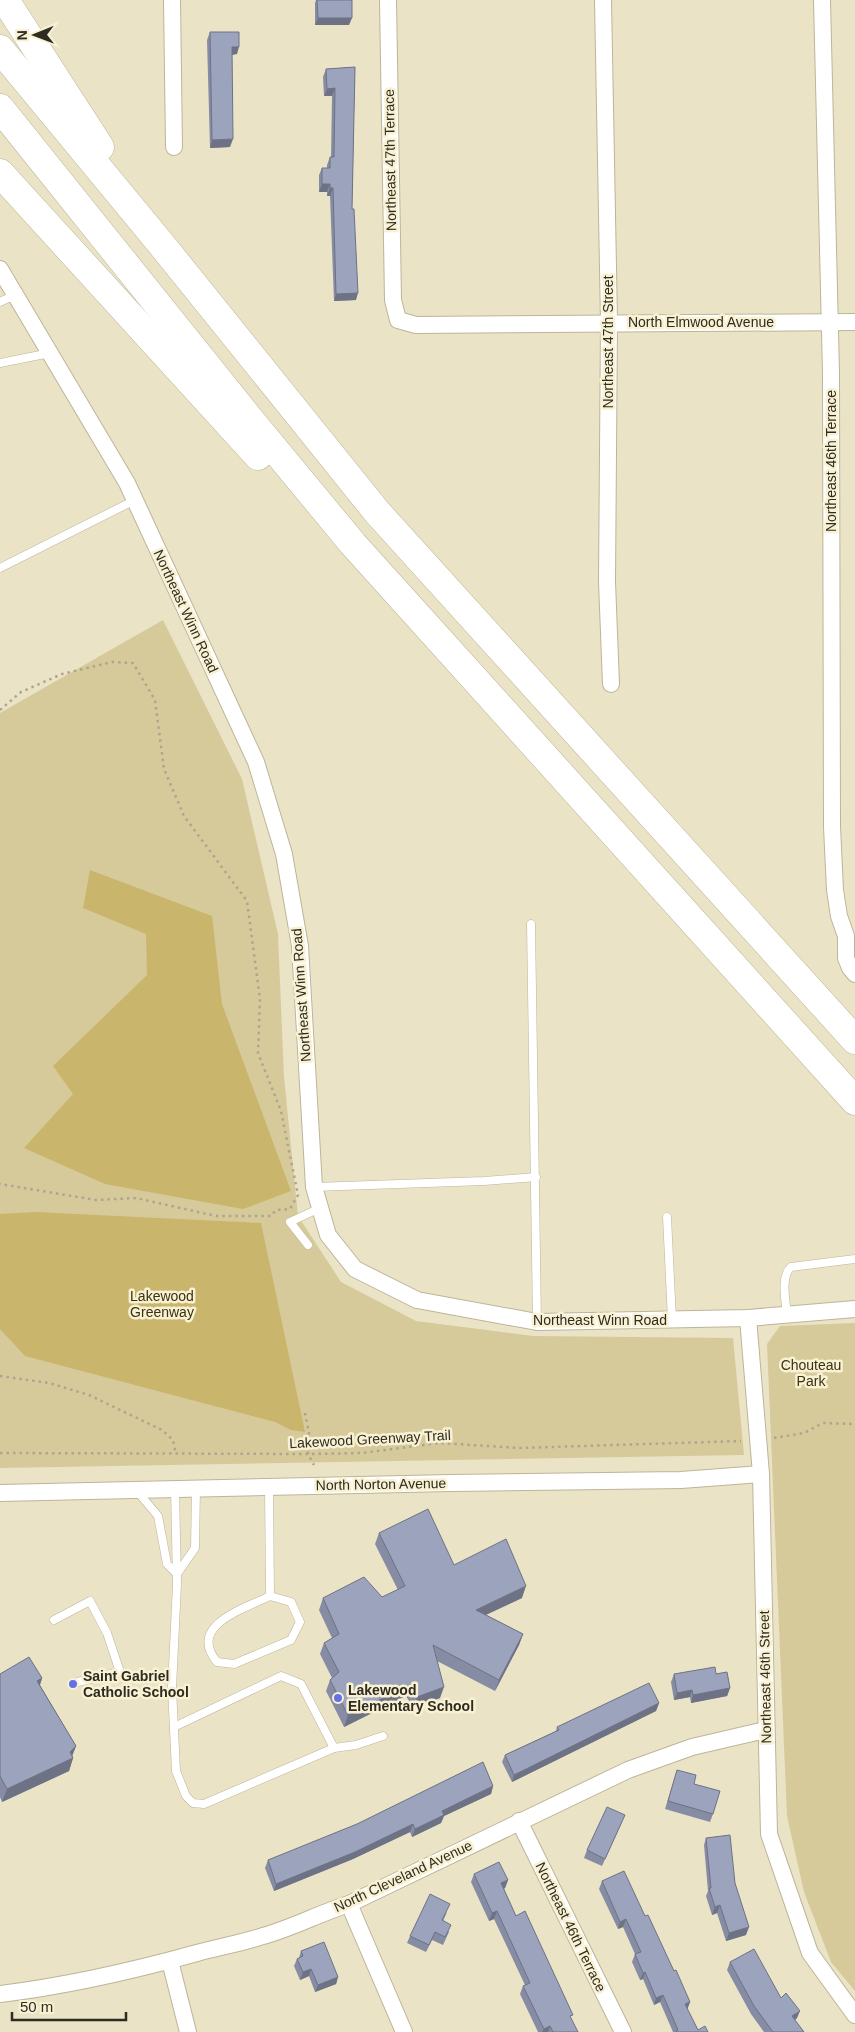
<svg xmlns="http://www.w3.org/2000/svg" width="855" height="2032" viewBox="0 0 855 2032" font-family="Arial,sans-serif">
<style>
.green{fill:#d6ca9b}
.water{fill:#c9b56b}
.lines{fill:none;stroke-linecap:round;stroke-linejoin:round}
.lane-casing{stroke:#bdb599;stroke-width:9}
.street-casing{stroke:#bdb599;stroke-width:18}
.highway-casing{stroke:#bdb599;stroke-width:29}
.path{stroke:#ada68f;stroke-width:2.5;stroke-dasharray:2.5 4;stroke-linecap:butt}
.lane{stroke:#fff;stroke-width:8}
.street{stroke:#fff;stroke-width:16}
.highway{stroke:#fff;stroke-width:28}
.wall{fill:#868ca3}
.shaded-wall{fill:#6d7284}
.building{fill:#9ca3bd;stroke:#6d7284}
.poi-dot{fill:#6370e8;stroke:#f9f1d3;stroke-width:2}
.labels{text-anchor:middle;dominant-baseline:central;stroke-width:5;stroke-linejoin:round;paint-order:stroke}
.street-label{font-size:14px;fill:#2e2b20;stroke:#f9f1d3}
.park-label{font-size:14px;fill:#3a3110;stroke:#f9f1d3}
.poi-label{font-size:14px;font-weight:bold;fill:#2e2b20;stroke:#f9f1d3;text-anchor:start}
</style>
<rect width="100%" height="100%" fill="#ebe3c6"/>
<g class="green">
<polygon points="163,620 242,779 278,934 284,1077 298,1216 341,1282 416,1321 533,1336 733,1338 744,1455 0,1468 0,713"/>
<polygon points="855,1323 855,1991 831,1962 804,1892 787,1816 767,1344 780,1326"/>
</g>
<g class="water">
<polygon points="90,870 212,916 222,1004 291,1191 243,1209 105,1184 24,1148 73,1094 53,1066 147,975 146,934 83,908"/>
<polygon points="36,1212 261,1223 305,1432 291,1430 275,1422 25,1356 0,1329 0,1214"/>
</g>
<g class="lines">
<defs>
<g id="lane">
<polyline points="0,302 15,295"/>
<polyline points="0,363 50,353"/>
<polyline points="0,568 135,500"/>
<polyline points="531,924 537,1322"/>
<polyline points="314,1187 484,1181 536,1177"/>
<polyline points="667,1217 672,1320"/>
<polyline points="308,1245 290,1222 320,1208"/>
<path d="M787,1315C786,1302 780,1277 791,1267L855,1259"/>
<path d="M269,1487L270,1596C244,1609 187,1625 217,1662L234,1664L291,1640L300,1622L291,1602L270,1596"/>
<polyline points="175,1489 177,1584 172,1688 176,1771 186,1796 193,1803 204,1804 334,1748 356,1745 383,1736"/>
<polyline points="137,1491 158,1516 167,1564 177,1574"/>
<polyline points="177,1574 195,1548 196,1489"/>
<polyline points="54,1620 90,1601 107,1633 120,1672 78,1682"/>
<polyline points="174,1727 281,1676 301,1684 334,1748"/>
</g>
<g id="street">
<polyline points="172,0 174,147"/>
<polyline points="388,0 393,300 398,320 416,325 855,322"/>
<polyline points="603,0 609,322 607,582 611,684"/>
<polyline points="822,0 831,373 832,827 835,890 839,916 846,936 846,958 850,968 855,974"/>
<polyline points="0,269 127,483 256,762 284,854 300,946 314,1187 328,1235 355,1269 417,1300 537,1322 748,1318 855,1309"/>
<polyline points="748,1318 761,1474 769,1834 810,1953 855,2015"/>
<polyline points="0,1493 451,1483 681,1480 761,1474"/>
<polyline points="519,1821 623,2032"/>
<polyline points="349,1904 404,2032"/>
<polyline points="170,1961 188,2032"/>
<path d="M0,1994C67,1986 132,1971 197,1953C219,1947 242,1943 263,1936C292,1928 320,1913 349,1904L628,1770L692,1747L765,1730"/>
</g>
<g id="highway">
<polyline points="5,0 100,147"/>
<polyline points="0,49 166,250 377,512 855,1040"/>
<polyline points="0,108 248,417 353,544 855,1101"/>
<polyline points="0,173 258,456"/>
</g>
</defs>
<use href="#lane" class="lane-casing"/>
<use href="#street" class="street-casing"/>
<use href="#highway" class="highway-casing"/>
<g class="path">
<polyline points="0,710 21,692 62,674 112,662 133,663 155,700 164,769 184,816 247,901 260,999 258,1053 281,1111 298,1195 290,1209 276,1210 271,1216 216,1216 136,1198 96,1200 0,1184"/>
<polyline points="0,1376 49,1383 89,1395 162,1430 173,1440 176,1454"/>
<polyline points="305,1413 309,1433 308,1454 314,1465"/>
<polyline points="774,1438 804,1433 823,1423 855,1424"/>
<polyline points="0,1453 308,1454 362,1453 439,1443 520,1448 741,1441"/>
</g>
<use href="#lane" class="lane"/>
<use href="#street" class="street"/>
<use href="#highway" class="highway"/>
</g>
<g class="wall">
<polygon points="316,0 352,0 349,25 315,25 315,3"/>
<polygon points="210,32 237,54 232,55 230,147 210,148 207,40"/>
<polygon points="355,67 352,209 356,300 334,301 330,196 327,196 327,192 319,192 319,175 322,168 327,168 327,165 330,157 331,157 332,96 324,96 323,77 326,69"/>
<polygon points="379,1533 454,1565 522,1598 486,1615 523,1634 519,1645 495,1691 437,1661 440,1698 413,1708 406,1696 344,1727 326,1691 330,1680 332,1678 320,1654 324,1643 332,1638 319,1610 323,1598 382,1597 398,1590 375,1544"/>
<polygon points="0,1674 42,1678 40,1685 76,1746 72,1756 73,1758 69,1771 2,1802 0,1797"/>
<polygon points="674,1674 716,1674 730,1688 727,1696 691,1703 690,1697 674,1700 671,1682"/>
<polygon points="659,1703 656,1711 512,1782 502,1762 505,1755 556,1731 557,1727"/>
<polygon points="677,1770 694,1784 713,1814 710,1822 665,1809"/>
<polygon points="493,1786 491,1794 444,1816 441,1823 412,1837 410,1832 353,1859 274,1891 265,1868 268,1860"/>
<polygon points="622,1822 602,1866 584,1858 587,1850"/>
<polygon points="706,1838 735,1883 746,1935 726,1941 717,1913 712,1915 706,1896 708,1891 704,1845"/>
<polygon points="474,1874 508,1880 505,1888 504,1889 516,1916 578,2032 538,2032 520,1994 523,1986 525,1985 494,1919 489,1921 471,1882"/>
<polygon points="602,1881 645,1916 690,2002 687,2009 698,2030 708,2032 673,2032 660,2002 654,2005 643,1979 640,1980 632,1962 635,1954 623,1927 618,1929 599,1889"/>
<polygon points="447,1912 443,1921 449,1932 443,1945 432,1940 426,1952 407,1943 410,1936"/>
<polygon points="301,1951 338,1977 336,1984 315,1992 309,1976 300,1980 294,1966 297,1959 299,1958"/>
<polygon points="730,1962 781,1998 797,2018 795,2020 804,2032 764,2032 751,2014 727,1970"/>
</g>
<g class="shaded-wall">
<polygon points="318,18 352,18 349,25 315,25"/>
<polygon points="232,47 239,47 237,54 229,55"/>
<polygon points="335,88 332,96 324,96 327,89"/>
<polygon points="233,139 230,147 210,148 212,140"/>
<polygon points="322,184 330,184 327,192 319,192"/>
<polygon points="330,188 333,188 330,196 327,196"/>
<polygon points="358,293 356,300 334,301 336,294"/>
<polygon points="526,1586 522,1598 472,1621 476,1610"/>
<polygon points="523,1634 519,1645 495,1691 499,1680"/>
<polygon points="42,1678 38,1691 37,1681"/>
<polygon points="410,1685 406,1696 344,1727 348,1715"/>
<polygon points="444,1687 440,1698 413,1708 417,1697"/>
<polygon points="730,1688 727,1696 691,1703 693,1695"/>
<polygon points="692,1690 690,1697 674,1700 677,1693"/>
<polygon points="659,1703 656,1711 512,1782 514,1775"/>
<polygon points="76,1746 71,1759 73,1758 69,1771 2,1802 7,1789 70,1752"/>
<polygon points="493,1786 491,1794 444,1816 441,1823 412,1837 415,1829 442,1811"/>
<polygon points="413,1824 410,1832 353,1859 274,1891 276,1884"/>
<polygon points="508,1880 505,1888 498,1891 501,1883"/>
<polygon points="720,1905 717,1913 712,1915 715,1907"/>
<polygon points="497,1911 494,1919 489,1921 492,1913"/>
<polygon points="626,1919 623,1927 618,1929 620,1922"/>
<polygon points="749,1927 746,1935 726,1941 729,1933"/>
<polygon points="311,1969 309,1976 300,1980 303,1972"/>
<polygon points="645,1972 643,1979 640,1980 643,1973"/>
<polygon points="338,1977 336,1984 315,1992 318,1985"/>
<polygon points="663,1995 660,2002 654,2005 656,1998"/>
<polygon points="690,2002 687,2010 685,2004"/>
<polygon points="800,2011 797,2018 790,2024 792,2016"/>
<polygon points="550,2026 548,2032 542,2032 544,2029"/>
</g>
<g class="building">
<polygon points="317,0 352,0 352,18 318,18"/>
<polygon points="210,32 239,32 239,47 232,47 233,139 212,140"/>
<polygon points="355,67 352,209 354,209 358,293 336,294 333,188 330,188 330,184 322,184 322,168 330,168 330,157 334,157 335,88 327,89 326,69"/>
<polygon points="428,1509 454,1565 506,1539 526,1586 476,1610 523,1634 499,1680 433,1645 444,1687 417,1697 410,1685 348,1715 330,1680 339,1672 324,1643 339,1634 323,1598 364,1577 382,1597 405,1586 379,1533"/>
<polygon points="29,1657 42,1678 37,1681 76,1746 70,1752 73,1758 7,1789 0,1776 0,1674"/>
<polygon points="715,1667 716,1674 727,1672 730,1688 693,1695 692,1690 677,1693 674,1674"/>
<polygon points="649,1683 659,1703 514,1775 505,1755 559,1730 557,1727"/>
<polygon points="483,1762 493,1786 442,1811 444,1815 415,1829 413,1824 355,1852 276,1884 268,1860 357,1824"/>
<polygon points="677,1770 696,1775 694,1784 720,1791 713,1814 668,1801"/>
<polygon points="607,1807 625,1815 605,1859 587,1850"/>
<polygon points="730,1835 735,1883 749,1927 729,1933 720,1905 715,1907 709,1888 711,1888 706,1838"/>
<polygon points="499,1862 508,1880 501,1883 516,1916 525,1911 573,2015 570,2016 578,2032 553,2032 550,2026 544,2029 523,1986 530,1983 497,1911 492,1913 474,1874"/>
<polygon points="624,1871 645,1916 648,1915 674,1971 676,1970 690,2002 685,2004 698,2030 705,2026 708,2032 676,2032 676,2031 678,2030 663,1995 656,1998 645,1972 643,1973 635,1954 641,1952 626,1919 620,1922 602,1881"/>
<polygon points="430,1894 450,1904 442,1920 451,1925 445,1937 435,1932 429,1945 410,1936"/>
<polygon points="324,1942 338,1977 318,1985 311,1969 303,1972 297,1959 303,1956 301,1951"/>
<polygon points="754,1949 781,1998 786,1993 800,2011 792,2016 804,2032 773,2032 754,2006 730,1962"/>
</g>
<g class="poi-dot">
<circle cx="73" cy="1684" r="5"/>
<circle cx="338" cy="1698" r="5"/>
</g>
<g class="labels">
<g class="street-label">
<text transform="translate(390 160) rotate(-91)">Northeast 47th Terrace</text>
<text x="701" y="322">North Elmwood Avenue</text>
<text transform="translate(608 342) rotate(-90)">Northeast 47th Street</text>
<text transform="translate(831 461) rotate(-90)">Northeast 46th Terrace</text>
<text transform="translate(186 611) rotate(65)">Northeast Winn Road</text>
<text transform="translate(301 995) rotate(-94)">Northeast Winn Road</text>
<text x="600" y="1320">Northeast Winn Road</text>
<text transform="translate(370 1439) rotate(-3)">Lakewood Greenway Trail</text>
<text transform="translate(381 1484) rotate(-1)">North Norton Avenue</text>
<text transform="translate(765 1677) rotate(-91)">Northeast 46th Street</text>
<text transform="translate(403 1876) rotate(-25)">North Cleveland Avenue</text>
<text transform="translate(571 1927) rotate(64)">Northeast 46th Terrace</text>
</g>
<g class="park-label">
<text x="162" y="1296">Lakewood<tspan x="162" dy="16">Greenway</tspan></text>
<text x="811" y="1365">Chouteau<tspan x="811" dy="16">Park</tspan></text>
</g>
<g class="poi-label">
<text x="83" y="1676">Saint Gabriel<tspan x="83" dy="16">Catholic School</tspan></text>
<text x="348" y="1690">Lakewood<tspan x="348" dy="16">Elementary School</tspan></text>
</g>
</g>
<g transform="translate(35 35) rotate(269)" stroke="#f9f1d3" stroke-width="4" paint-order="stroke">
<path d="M0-4L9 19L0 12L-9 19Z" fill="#2e2b20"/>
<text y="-8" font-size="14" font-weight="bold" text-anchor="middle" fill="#2e2b20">N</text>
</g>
<path d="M12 2012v8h114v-8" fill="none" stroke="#2e2b20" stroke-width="2.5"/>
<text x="20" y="2012" font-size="15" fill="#2e2b20" stroke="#f9f1d3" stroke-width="4" paint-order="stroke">50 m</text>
</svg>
